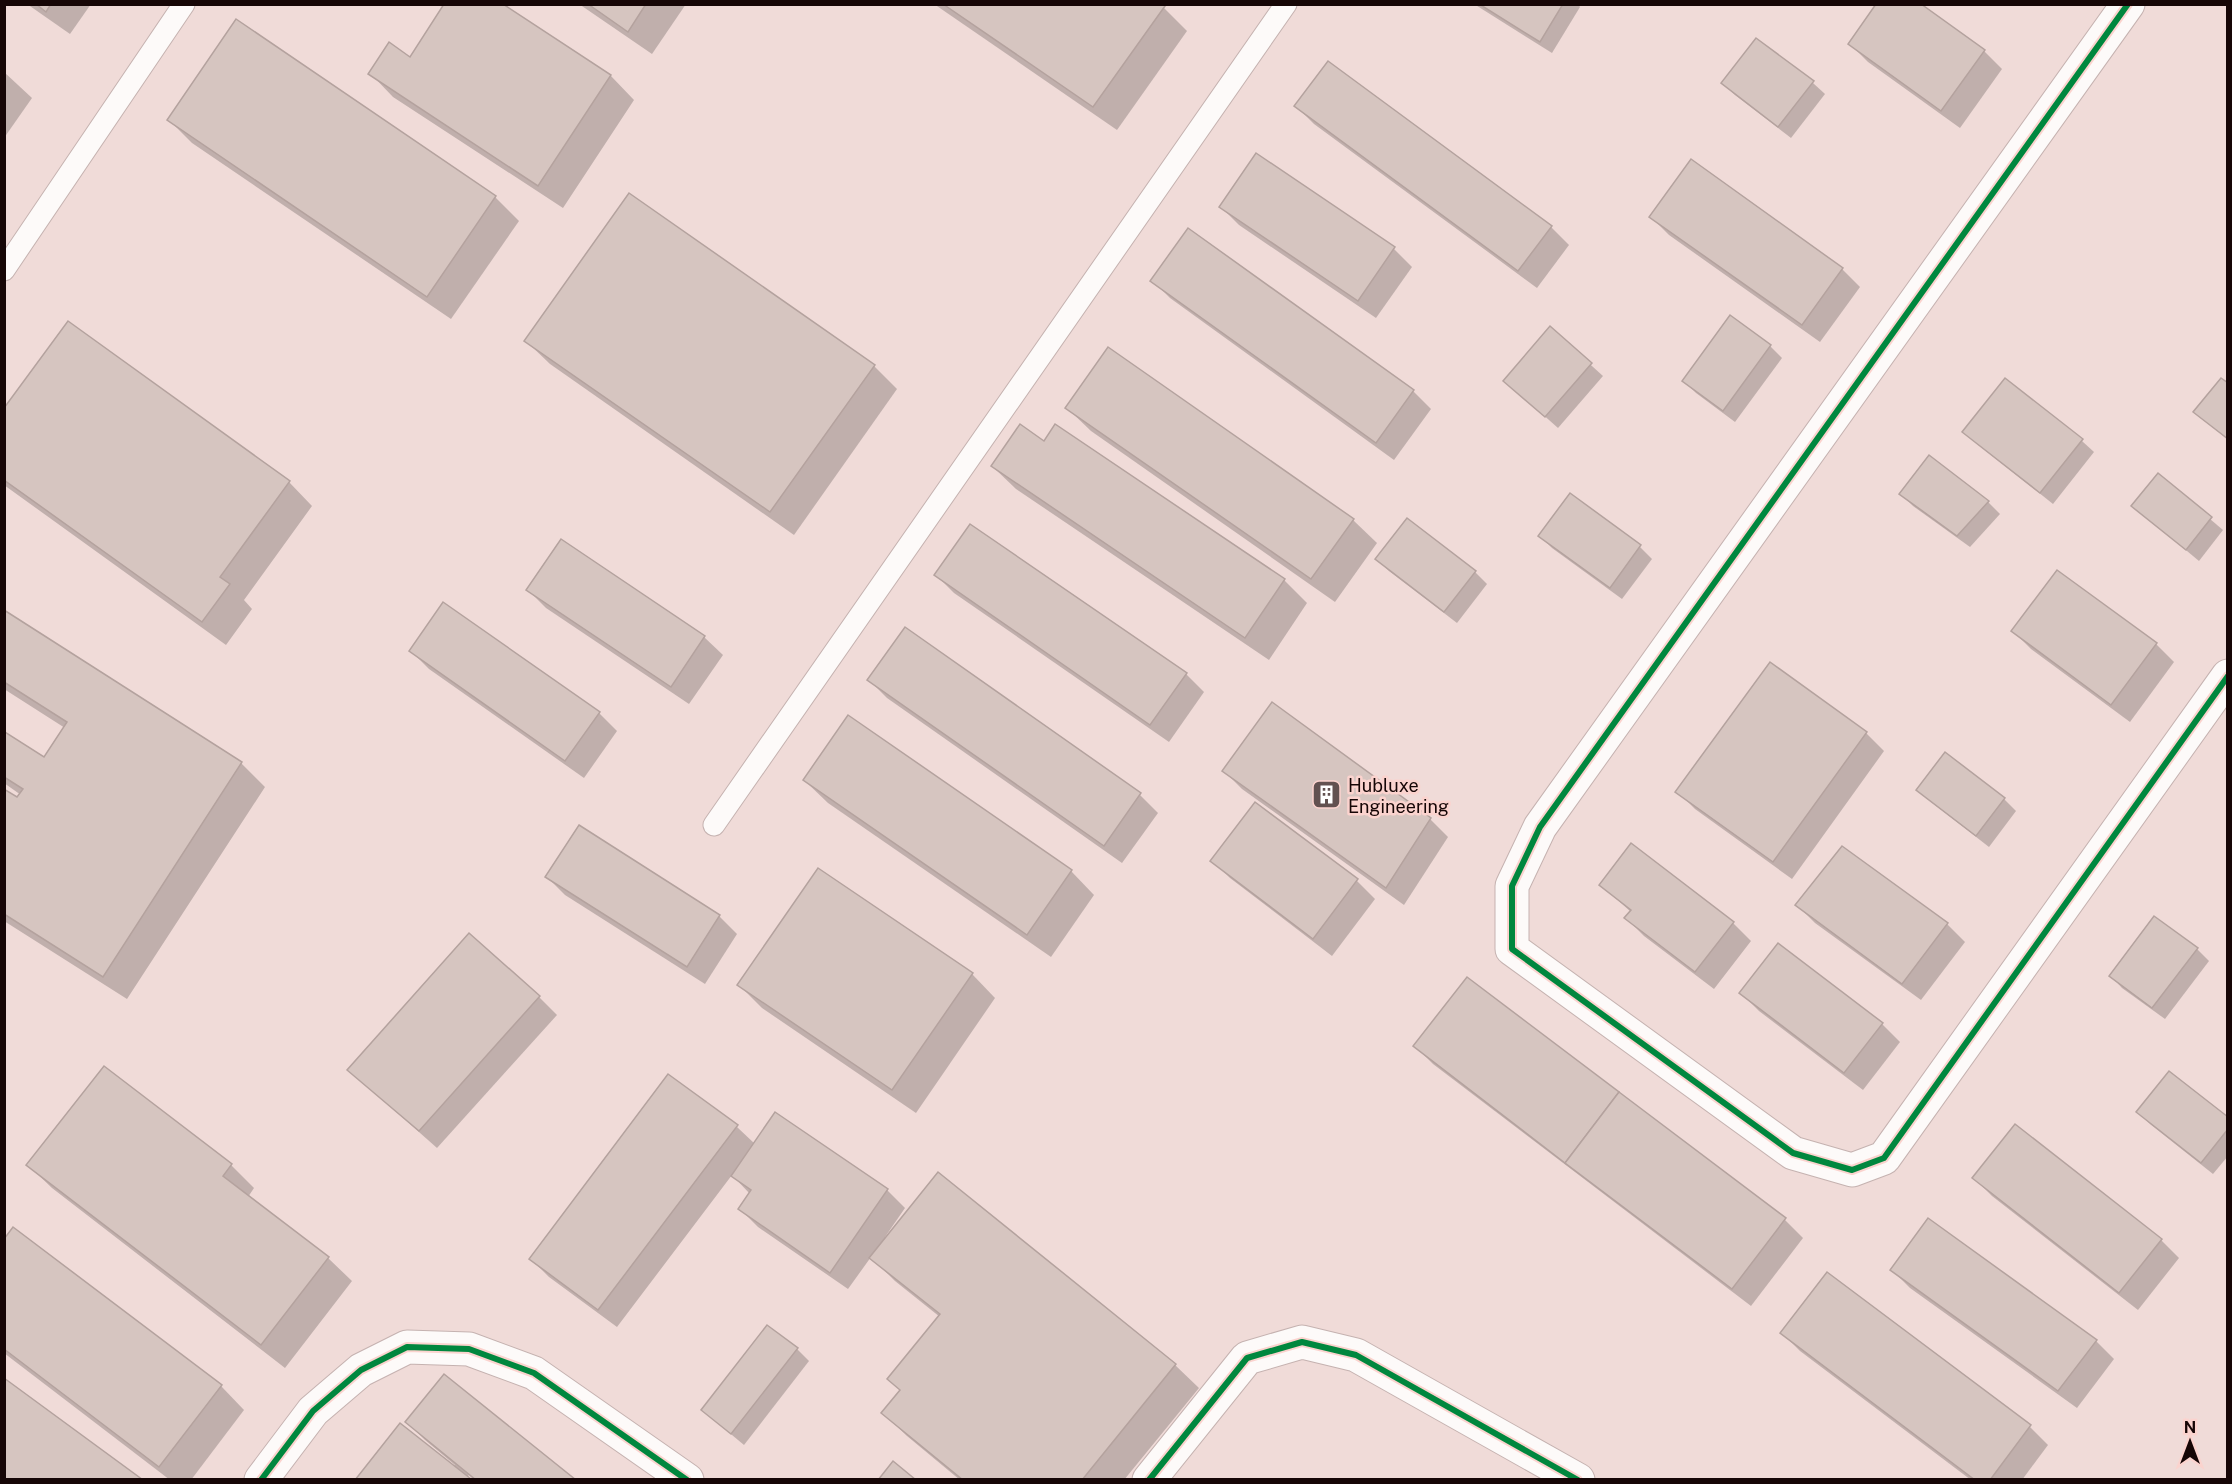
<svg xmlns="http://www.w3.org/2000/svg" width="2232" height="1484" viewBox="0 0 2232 1484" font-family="'Public Sans',sans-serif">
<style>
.shadow{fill:#0003}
.building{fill:#d6c5c0;stroke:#b4a29e;stroke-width:1.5}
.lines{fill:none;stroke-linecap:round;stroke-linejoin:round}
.service-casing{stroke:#c5b2b0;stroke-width:23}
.minor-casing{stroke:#c5b2b0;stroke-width:35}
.service{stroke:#fdfaf9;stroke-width:21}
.minor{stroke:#fdfaf9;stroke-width:33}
.cycleway-casing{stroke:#fbd3ce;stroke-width:10}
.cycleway{stroke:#00873e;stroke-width:6}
.labels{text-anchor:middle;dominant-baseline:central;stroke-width:5;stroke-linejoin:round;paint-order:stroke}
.poi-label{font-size:18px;fill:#160606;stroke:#fbd3ce;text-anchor:start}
</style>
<rect width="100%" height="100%" fill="#f0dbd8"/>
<g class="shadow">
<polygon points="27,4 91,4 70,34"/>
<polygon points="500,4 611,76 634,100 563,208 393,97 370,73 410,59"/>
<polygon points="579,4 686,4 652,54"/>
<polygon points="934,4 1160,4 1187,31 1117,130"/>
<polygon points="1474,4 1578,4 1580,7 1552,53"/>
<polygon points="236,21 495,197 519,221 451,319 192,143 169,120"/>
<polygon points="1850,44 1984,51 2002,69 1960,128 1868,62"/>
<polygon points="4,72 32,98 4,138"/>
<polygon points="1723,83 1813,83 1825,94 1791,138 1735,95"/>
<polygon points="1296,106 1551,227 1569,245 1537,288 1314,124"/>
<polygon points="1257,155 1394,249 1412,267 1376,318 1239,225 1221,207"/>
<polygon points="1651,217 1842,269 1860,287 1820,342 1669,235"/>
<polygon points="1152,280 1413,391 1431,409 1394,460 1170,298"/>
<polygon points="1550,328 1603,376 1558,428 1505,381"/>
<polygon points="526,341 874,366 897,389 794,535 550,364"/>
<polygon points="1770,346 1782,358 1735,422 1696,393 1684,381"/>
<polygon points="2228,385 2228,440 2195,412"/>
<polygon points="1067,408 1353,520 1377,543 1335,602 1091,431"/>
<polygon points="4,410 289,482 312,506 244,600 252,609 226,645 4,485"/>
<polygon points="1964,431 2082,441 2094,452 2053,504 1976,443"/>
<polygon points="1045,443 1284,580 1307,603 1269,660 1016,489 992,466"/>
<polygon points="1929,457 1988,502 2000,514 1970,547 1913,506 1901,494"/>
<polygon points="2158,475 2223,530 2199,561 2133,506"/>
<polygon points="1570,495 1640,547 1652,559 1622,599 1552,548 1540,536"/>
<polygon points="561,541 704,637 723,655 689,704 546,608 528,590"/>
<polygon points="1377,559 1475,572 1487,584 1457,623 1389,571"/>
<polygon points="2057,572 2156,644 2174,662 2130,722 2031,649 2013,631"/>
<polygon points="936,575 1186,674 1204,692 1169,742 954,593"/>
<polygon points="4,612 241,763 265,787 127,999 4,921 4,791 18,799 21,795 4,783 4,737 45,759 65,728 4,689"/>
<polygon points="906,630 1140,795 1158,813 1122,863 887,698 869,680"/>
<polygon points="411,651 599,713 617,731 584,778 429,669"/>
<polygon points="1770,664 1866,733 1884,751 1792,879 1695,809 1677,791"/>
<polygon points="1946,754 2004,799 2016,811 1989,847 1930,801 1918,789"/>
<polygon points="1224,771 1430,819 1448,837 1404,905 1242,789"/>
<polygon points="804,780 1071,871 1094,895 1051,957 828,803"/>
<polygon points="1255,804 1357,881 1375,899 1332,956 1230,878 1212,860"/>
<polygon points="1631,845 1733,923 1751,941 1714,989 1644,936 1626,918 1631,912 1601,885"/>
<polygon points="1842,848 1947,924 1965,942 1921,1000 1815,923 1797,905"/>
<polygon points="547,877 719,916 737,934 705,984 565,895"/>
<polygon points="1779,945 1882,1024 1900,1042 1863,1090 1759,1011 1741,993"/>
<polygon points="2197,949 2209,961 2165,1019 2122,988 2111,976"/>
<polygon points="972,974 995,998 916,1113 762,1008 739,985"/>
<polygon points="1467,979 1785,1220 1803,1238 1751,1306 1433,1064 1415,1046"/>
<polygon points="539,997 557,1015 437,1148 349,1070"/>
<polygon points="2138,1112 2228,1119 2228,1156 2213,1174 2150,1124"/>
<polygon points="2015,1126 2161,1240 2179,1258 2138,1310 1992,1196 1974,1178"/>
<polygon points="737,1127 755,1144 887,1190 905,1208 885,1237 887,1238 1175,1365 1199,1388 1124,1480 960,1480 907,1436 883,1413 901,1391 889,1379 940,1317 895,1281 871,1257 848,1289 758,1227 740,1209 750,1194 732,1175 617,1327 549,1277 531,1259"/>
<polygon points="28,1165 231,1165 254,1188 248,1197 328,1258 352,1281 285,1368 52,1188"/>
<polygon points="4,1241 221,1386 244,1410 191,1480 170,1480 4,1353"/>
<polygon points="1892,1270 2096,1341 2114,1359 2077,1408 1910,1288"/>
<polygon points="1827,1274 2030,1427 2048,1445 2022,1480 1971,1480 1800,1351 1782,1333"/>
<polygon points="797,1349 809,1361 744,1445 702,1410"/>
<polygon points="407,1422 574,1480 474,1480 469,1475 467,1477 470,1480 357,1480 453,1467 455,1465 425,1440"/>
</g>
<g class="building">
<polygon points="36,4 51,4 46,12"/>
<polygon points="444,4 503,4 611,75 538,186 368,74 389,42 410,57"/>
<polygon points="588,4 646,4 628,32"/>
<polygon points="943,4 1163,4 1165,6 1093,107"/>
<polygon points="1479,4 1563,4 1540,42"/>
<polygon points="1876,4 1921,4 1985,50 1941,111 1848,44"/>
<polygon points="236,19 496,196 427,297 167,120"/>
<polygon points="1756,38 1814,81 1778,127 1721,83"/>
<polygon points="1328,61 1552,226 1518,271 1294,106"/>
<polygon points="1256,153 1395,247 1358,301 1219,207"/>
<polygon points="1691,159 1843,268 1802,325 1649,217"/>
<polygon points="629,193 875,365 770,512 524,341"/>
<polygon points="1188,228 1414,390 1376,443 1150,281"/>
<polygon points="1730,315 1771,345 1723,411 1682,381"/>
<polygon points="68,321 290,481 220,577 230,584 202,622 4,480 4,408"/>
<polygon points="1550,326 1592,363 1545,417 1503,381"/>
<polygon points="1108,347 1354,519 1311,579 1065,408"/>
<polygon points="2005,378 2083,439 2040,493 1962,432"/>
<polygon points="2221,378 2228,383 2228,439 2193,412"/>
<polygon points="1020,424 1044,441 1055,424 1285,579 1245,638 991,466"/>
<polygon points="1929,455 1989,501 1957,536 1899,494"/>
<polygon points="2158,473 2212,517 2186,550 2131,506"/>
<polygon points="1570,493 1641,545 1610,588 1538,536"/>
<polygon points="1407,518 1476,571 1444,612 1375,559"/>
<polygon points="970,524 1187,673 1150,725 934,575"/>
<polygon points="561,539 705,636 671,687 526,590"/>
<polygon points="2057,570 2157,643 2111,705 2011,631"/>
<polygon points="443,602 600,712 565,761 409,651"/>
<polygon points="4,610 242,762 103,977 4,914 4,789 17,797 23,789 4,777 4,734 5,732 44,757 67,722 4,682"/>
<polygon points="905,627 1141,793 1104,846 867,680"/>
<polygon points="1770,662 1867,732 1773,862 1675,792"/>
<polygon points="1272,702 1431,818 1386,888 1222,771"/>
<polygon points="848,715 1072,870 1027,935 803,780"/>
<polygon points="1945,752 2005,798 1976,836 1916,790"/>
<polygon points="1255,802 1358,879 1313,939 1210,861"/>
<polygon points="579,825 720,915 687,967 545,877"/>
<polygon points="1631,843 1734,922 1695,972 1624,918 1631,910 1599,885"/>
<polygon points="1842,846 1948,923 1902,984 1795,905"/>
<polygon points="818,868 973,973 892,1090 737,985"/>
<polygon points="2154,916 2198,948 2152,1008 2109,976"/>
<polygon points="469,933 540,996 419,1131 347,1070"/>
<polygon points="1778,943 1883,1023 1844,1073 1739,993"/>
<polygon points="1467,977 1619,1092 1565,1163 1413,1046"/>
<polygon points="104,1066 232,1164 223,1176 329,1257 261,1345 26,1165"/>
<polygon points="2169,1071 2228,1117 2228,1129 2201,1163 2136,1112"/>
<polygon points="668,1074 738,1125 598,1310 529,1259"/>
<polygon points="1619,1092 1786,1218 1732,1289 1565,1163"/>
<polygon points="775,1112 888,1189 830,1273 738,1209 751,1190 731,1176"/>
<polygon points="2015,1124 2162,1239 2119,1293 1972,1178"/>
<polygon points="938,1172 1176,1364 1082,1480 963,1480 881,1413 900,1390 887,1379 940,1314 869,1258"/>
<polygon points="1928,1218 2097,1340 2058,1391 1890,1270"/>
<polygon points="13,1227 222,1385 159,1467 4,1349 4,1239"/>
<polygon points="1827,1272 2031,1425 1990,1480 1975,1480 1780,1333"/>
<polygon points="767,1325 798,1348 731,1434 701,1410"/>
<polygon points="444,1374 576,1480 476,1480 405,1422"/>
<polygon points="4,1378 143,1480 4,1480"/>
<polygon points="400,1423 471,1479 355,1480"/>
<polygon points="893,1461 916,1480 878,1480"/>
</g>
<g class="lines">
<defs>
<g id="service">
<polyline points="4,270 184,4"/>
<polyline points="714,825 1286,4"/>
</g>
<g id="minor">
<polyline points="2128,4 1540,827 1512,886 1512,949 1793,1153 1852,1170 1884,1158 2228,676"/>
<polyline points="261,1480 313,1411 361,1370 407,1347 469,1349 534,1373 687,1480"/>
<polyline points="1149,1480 1247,1358 1302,1342 1356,1355 1578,1480"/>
</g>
</defs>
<use href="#service" class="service-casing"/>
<use href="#minor" class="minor-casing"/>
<use href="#service" class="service"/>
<use href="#minor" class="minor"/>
<defs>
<g id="cycleway">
<polyline points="2128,4 1540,827 1512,886 1512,949 1793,1153 1852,1170 1884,1158 2228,676"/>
<polyline points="261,1480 313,1411 361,1370 407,1347 469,1349 534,1373 687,1480"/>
<polyline points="1149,1480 1247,1358 1302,1342 1356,1355 1578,1480"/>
</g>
</defs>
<use href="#cycleway" class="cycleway-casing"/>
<use href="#cycleway" class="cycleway"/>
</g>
<defs>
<symbol id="building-square" viewBox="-11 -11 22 22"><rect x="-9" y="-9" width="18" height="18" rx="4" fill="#625150" stroke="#fbd3ce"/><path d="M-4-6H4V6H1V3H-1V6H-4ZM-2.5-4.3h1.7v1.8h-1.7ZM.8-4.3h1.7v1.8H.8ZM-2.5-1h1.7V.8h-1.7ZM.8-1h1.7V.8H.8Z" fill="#fff"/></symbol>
</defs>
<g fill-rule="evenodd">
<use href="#building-square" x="1310" y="778" width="33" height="33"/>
</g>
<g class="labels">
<g class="poi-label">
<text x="1348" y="785">Hubluxe<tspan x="1348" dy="21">Engineering</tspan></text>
</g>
</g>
<rect width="2232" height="1484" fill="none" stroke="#160606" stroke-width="12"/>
<g transform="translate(2190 1442)" stroke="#fbd3ce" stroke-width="4.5" paint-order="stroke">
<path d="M0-4.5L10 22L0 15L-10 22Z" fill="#160606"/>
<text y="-9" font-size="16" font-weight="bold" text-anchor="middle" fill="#160606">N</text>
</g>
</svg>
